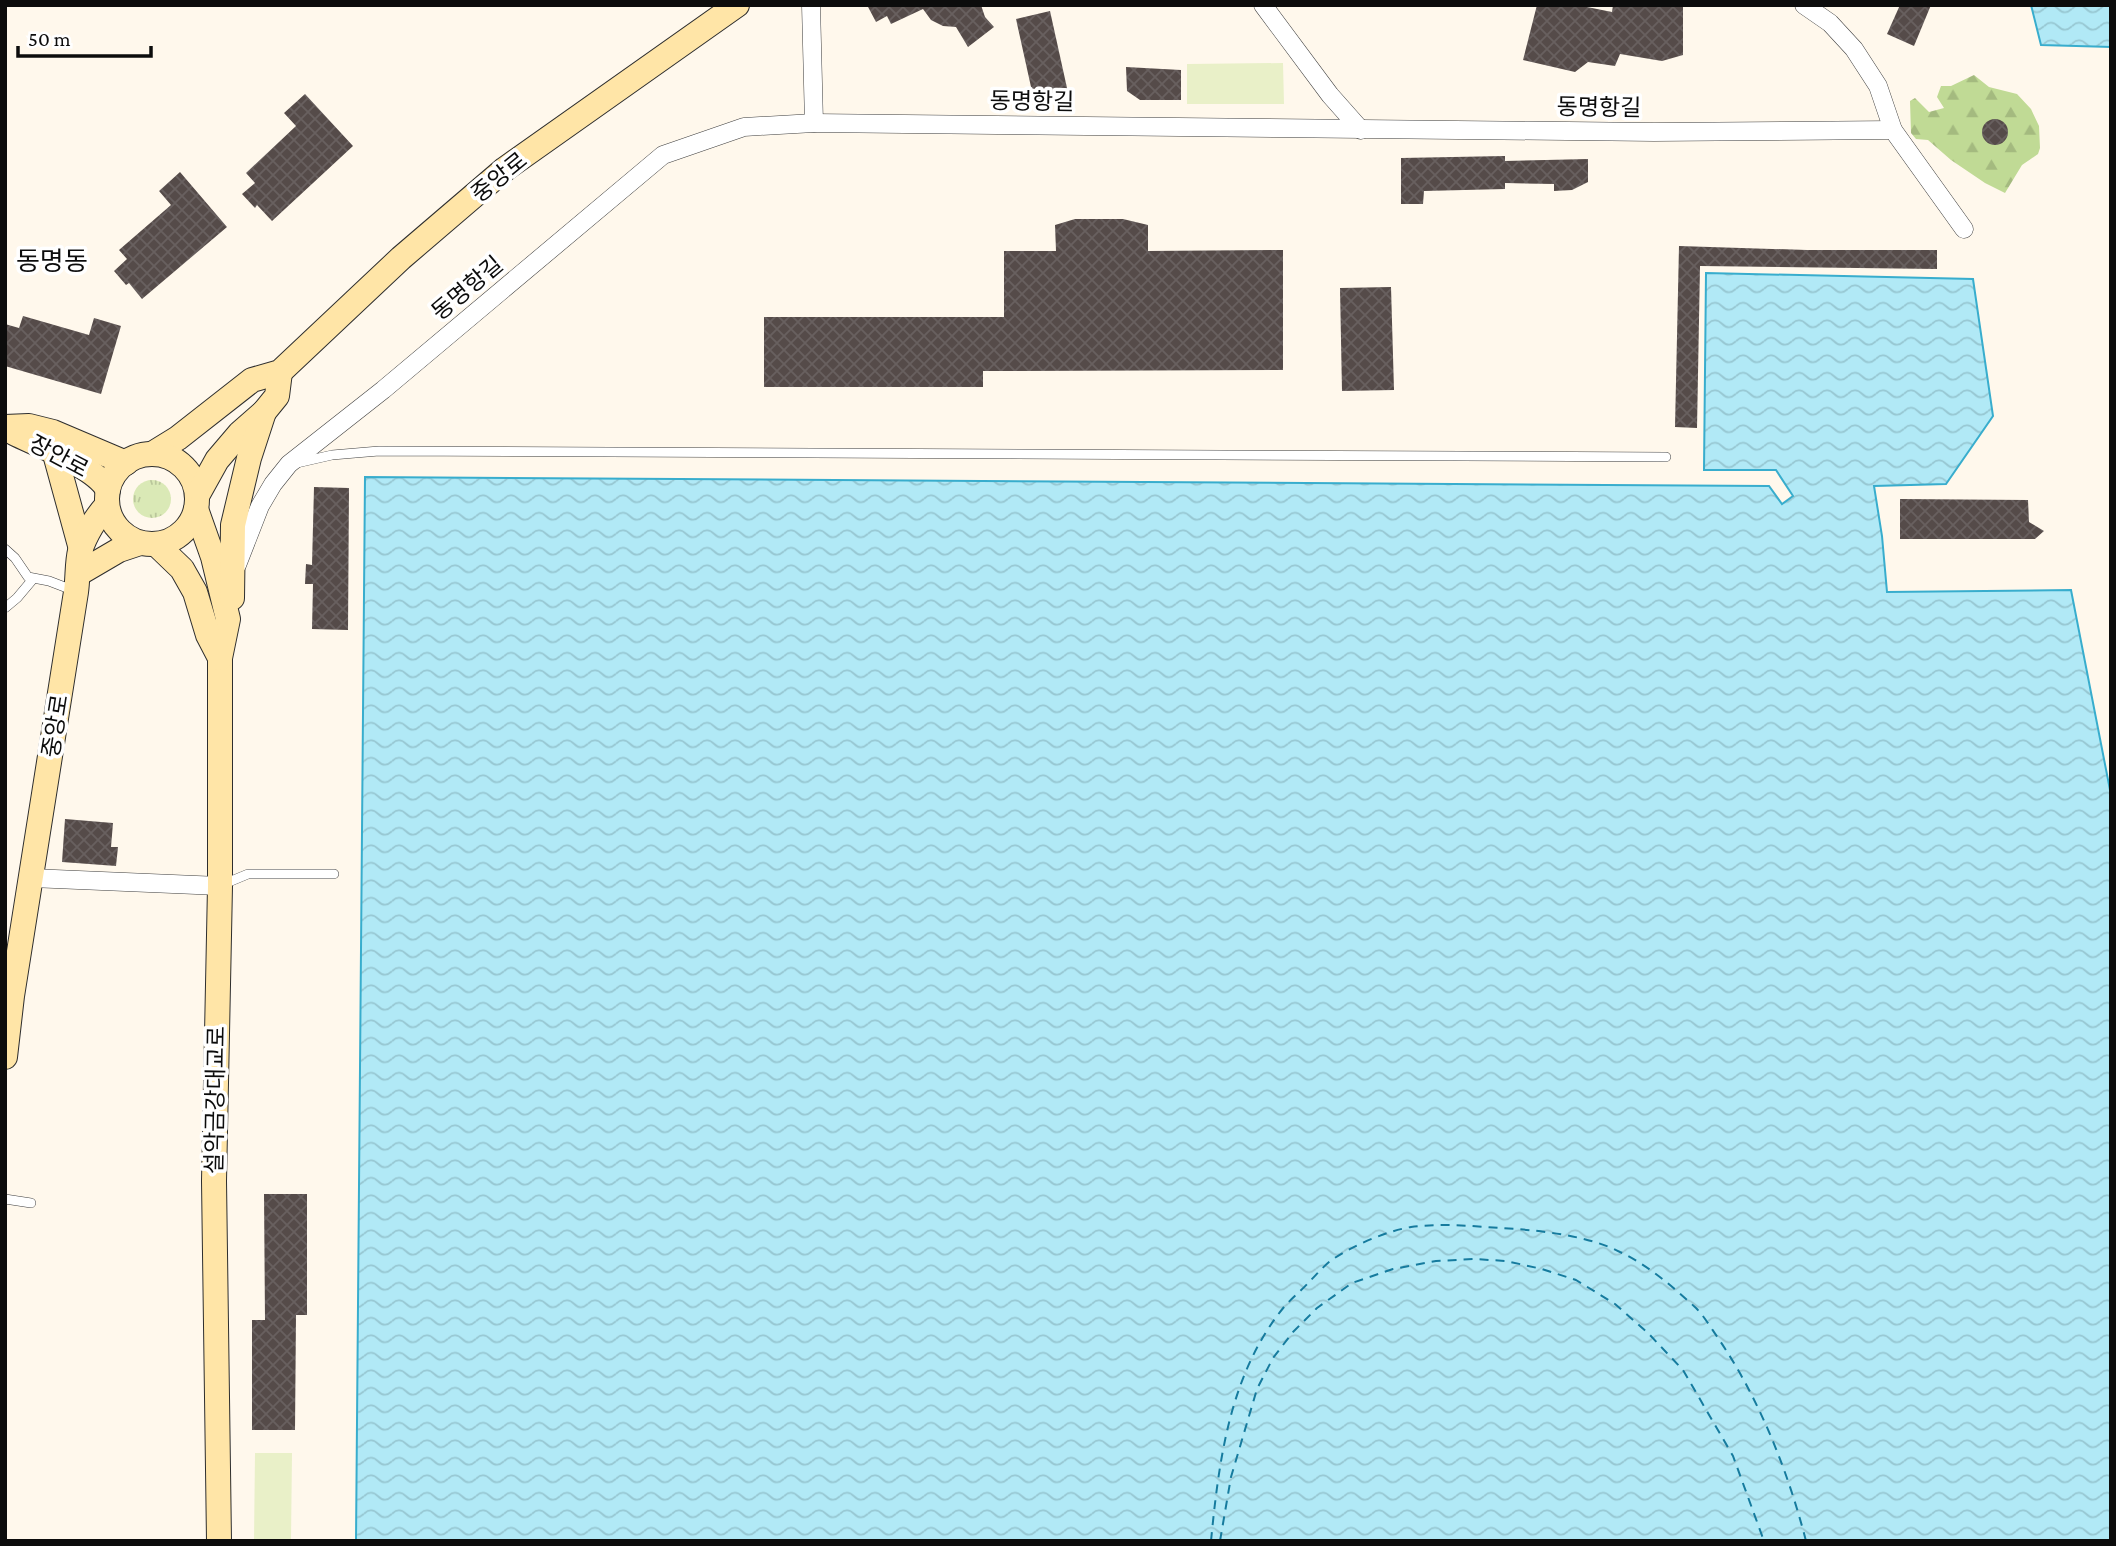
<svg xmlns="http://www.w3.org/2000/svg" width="2116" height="1546" viewBox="0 0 2116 1546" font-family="'Crimson Pro','Noto Sans KR',serif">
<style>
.grass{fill:url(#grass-tufts)}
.forest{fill:url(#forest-firs)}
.pitch{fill:#e9f0c8}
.water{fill:url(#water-waves);stroke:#38adcd;stroke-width:2}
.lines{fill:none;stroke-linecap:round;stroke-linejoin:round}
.ferry{stroke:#167b9e;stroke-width:2;stroke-dasharray:9 7;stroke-linecap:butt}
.building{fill:url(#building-cross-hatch)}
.lane-casing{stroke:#3f3f3f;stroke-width:10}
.street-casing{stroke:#3f3f3f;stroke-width:19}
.secondary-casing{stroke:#2e2e2e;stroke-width:26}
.lane{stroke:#fff;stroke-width:9}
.street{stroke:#fff;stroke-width:18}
.secondary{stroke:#ffe5a7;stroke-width:24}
.labels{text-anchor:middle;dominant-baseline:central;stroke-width:7;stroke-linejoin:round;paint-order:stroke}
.street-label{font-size:23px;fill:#0c0c0c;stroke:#fff}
.quarter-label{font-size:26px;fill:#0c0c0c;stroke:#fff}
</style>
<defs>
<pattern id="grass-tufts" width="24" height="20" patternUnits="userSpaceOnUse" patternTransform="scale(1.75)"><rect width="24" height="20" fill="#dae9b6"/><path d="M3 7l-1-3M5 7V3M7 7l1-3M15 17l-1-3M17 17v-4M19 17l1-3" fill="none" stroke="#bac79b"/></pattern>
<pattern id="forest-firs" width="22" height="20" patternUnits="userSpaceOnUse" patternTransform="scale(1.75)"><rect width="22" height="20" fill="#c0da95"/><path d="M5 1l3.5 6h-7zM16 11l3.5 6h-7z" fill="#a4ba7f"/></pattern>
<pattern id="water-waves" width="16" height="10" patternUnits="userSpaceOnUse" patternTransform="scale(1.75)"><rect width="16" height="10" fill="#b1e9f6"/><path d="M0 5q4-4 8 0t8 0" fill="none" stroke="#97c7d2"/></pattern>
<pattern id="building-cross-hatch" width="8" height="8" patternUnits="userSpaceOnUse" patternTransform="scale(1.75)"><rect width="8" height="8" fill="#554b49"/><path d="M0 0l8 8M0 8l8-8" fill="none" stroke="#68605f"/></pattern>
</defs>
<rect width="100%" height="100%" fill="#fff8ec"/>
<circle class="grass" cx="152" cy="499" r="19"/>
<polygon class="forest" points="1974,75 1989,87 2017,94 2031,109 2039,126 2040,148 2038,154 2022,165 2005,193 1985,183 1951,160 1928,140 1916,139 1911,133 1910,101 1915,98 1929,112 1944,108 1937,97 1941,86 1951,86"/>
<g class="pitch">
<polygon points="1283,63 1284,104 1187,104 1187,64"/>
<polygon points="255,1453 292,1453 291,1541 254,1541"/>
</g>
<g class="water">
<polygon points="2031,5 2111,5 2111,47 2041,45"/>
<polygon points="1706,273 1973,279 1993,416 1946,484 1874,486 1882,536 1887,592 2071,590 2111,795 2111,1541 356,1541 365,477 1769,486 1782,504 1793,496 1776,470 1704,470"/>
</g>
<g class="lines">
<g class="ferry">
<path d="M1211,1541C1219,1459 1230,1373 1284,1307C1292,1298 1302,1290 1310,1281C1316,1275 1322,1268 1329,1262C1349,1247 1386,1231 1411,1227C1441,1223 1471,1226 1501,1228C1537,1230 1587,1235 1620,1252C1648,1265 1673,1287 1696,1308C1704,1316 1711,1328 1718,1338C1759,1398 1788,1471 1806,1541"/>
<polyline points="1220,1541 1231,1477 1257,1389 1273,1358 1293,1332 1317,1308 1352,1283 1393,1269 1436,1261 1474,1259 1506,1261 1542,1269 1576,1280 1615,1304 1648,1333 1683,1370 1733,1456 1764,1541"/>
</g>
</g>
<g class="building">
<polygon points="867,5 981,5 985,17 994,27 968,47 956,27 943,26 931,20 923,9 891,24 887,16 876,22"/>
<polygon points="1537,5 1577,5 1612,12 1613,5 1683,5 1683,55 1662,61 1620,54 1615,66 1588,62 1575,72 1523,60"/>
<polygon points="1900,5 1931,5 1914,46 1887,34"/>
<polygon points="1050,11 1069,97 1035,105 1016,19"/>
<polygon points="1126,67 1181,70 1181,100 1140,100 1127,91"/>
<polygon points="305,94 353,146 272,221 257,205 255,208 242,194 255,183 246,173 296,126 284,113"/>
<circle cx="1995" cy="132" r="13"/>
<polygon points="1505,156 1505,161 1588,159 1588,182 1572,190 1554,191 1554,184 1505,183 1505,189 1424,191 1423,204 1401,204 1401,158"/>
<polygon points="180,172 227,227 142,299 129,283 126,285 114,271 127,259 119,250 171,205 159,191"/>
<polygon points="1075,219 1123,219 1148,225 1148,251 1283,250 1283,370 983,371 983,387 764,387 764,317 1004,317 1004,251 1056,251 1055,225"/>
<polygon points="1679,246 1807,250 1937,250 1937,269 1700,266 1697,428 1675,427"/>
<polygon points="1391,287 1394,390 1342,391 1340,288"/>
<polygon points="23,316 89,335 94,318 121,326 101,394 5,366 5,324 19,328"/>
<polygon points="314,487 349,488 348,630 312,629 313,584 305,584 306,564 312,565"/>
<polygon points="1900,499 2028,500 2029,522 2044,531 2035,539 1900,539"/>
<polygon points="65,819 113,823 111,847 118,847 116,866 62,862"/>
<polygon points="264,1194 307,1194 307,1315 296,1315 295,1430 252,1430 252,1320 265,1320"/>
</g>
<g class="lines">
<defs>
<g id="lane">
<polyline points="297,463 332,455 379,451 1666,457"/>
<polyline points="5,549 15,558 28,577 49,581 75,591"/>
<polyline points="5,608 17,598 33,579"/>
<polyline points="224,884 248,874 334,874"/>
<polyline points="5,1199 31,1203"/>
</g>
<g id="street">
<polyline points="811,5 814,123"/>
<polyline points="1263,5 1330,95 1361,130"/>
<polyline points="1804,5 1830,23 1854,49 1878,86 1893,130 1964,229"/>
<polyline points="237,565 260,506 273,484 289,464 383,390 663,155 744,127 814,123 1654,132 1893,130"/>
<polyline points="31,878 220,886"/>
</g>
<g id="secondary">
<polyline points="5,427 29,426 53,432 126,463"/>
<path d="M14,433C38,445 96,467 108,490"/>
<polyline points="55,454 81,549"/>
<polyline points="152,454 178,438 252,380 280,372 401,258 505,169 737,5"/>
<circle cx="152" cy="499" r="45"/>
<polyline points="197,496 217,460 240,433 264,412 277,396 280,372"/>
<polyline points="196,509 213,557 228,619 220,658 220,886 214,1181 219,1541"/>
<polyline points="156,544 182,569 195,592 208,635 220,658"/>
<polyline points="78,574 119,550 140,543"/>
<polyline points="232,598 233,525 249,458 264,412"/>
<path d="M5,1057L12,996L76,592C78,578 77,563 80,551C85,535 96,517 107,505"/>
</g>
</defs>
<use href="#lane" class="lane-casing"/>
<use href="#street" class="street-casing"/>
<use href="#secondary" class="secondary-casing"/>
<use href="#lane" class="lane"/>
<use href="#street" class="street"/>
<use href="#secondary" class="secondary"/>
</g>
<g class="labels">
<g class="street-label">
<text transform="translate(1032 101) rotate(1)">동명항길</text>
<text transform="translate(1599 107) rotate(1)">동명항길</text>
<text transform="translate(499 177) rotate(-39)">중앙로</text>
<text transform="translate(467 288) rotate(-40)">동명항길</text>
<text transform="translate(59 456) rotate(28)">장안로</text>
<text transform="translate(55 726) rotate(-81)">중앙로</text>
<text transform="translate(215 1100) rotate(-89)">설악금강대교로</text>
</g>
<g class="quarter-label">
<text x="52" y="261">동명동</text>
</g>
</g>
<rect width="2116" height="1546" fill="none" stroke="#0c0c0c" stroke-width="14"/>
<path d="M18 46v10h133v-10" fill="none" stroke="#0c0c0c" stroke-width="3.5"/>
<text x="28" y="46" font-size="21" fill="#0c0c0c" stroke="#ffffff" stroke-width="5" paint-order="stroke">50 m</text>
</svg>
